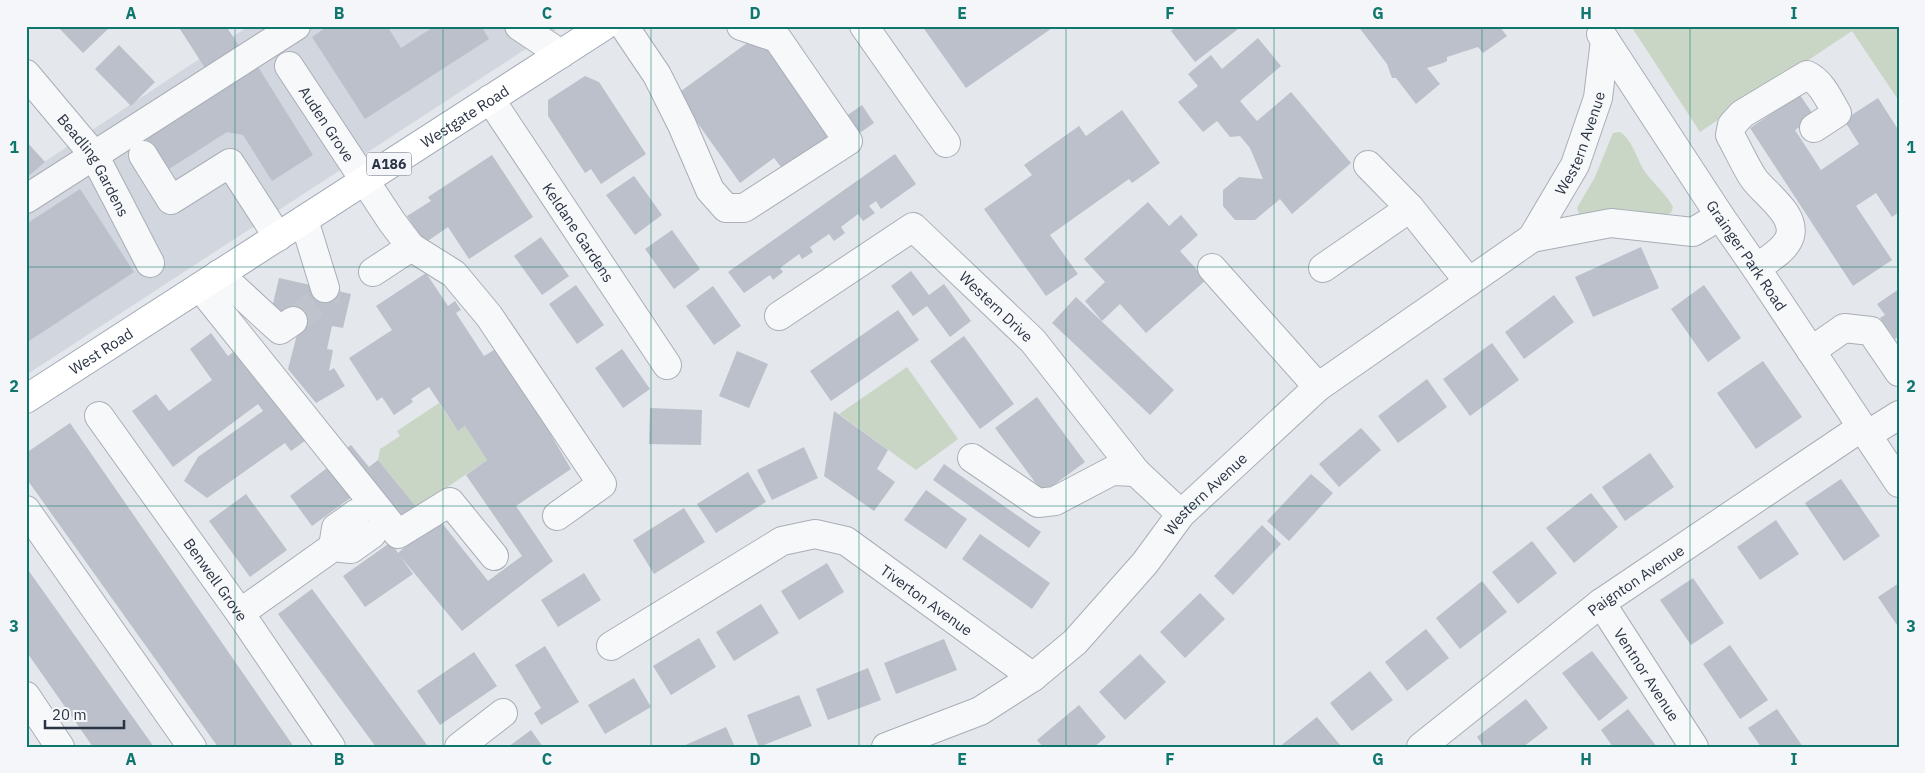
<svg xmlns="http://www.w3.org/2000/svg" width="1925" height="773" viewBox="0 0 1925 773" font-family="'IBM Plex Sans',sans-serif">
<style>
.built{fill:#d2d6de}
.green{fill:#c9d6c5}
.building{fill:#bbc0ca}
.lines{fill:none;stroke-linecap:round;stroke-linejoin:round}
.minor-tunnel{stroke:#bfc3cb;stroke-width:28;stroke-dasharray:28 14;stroke-linecap:butt}
.minor-casing{stroke:#a9aeb7;stroke-width:30}
.major-casing{stroke:#a3abb8;stroke-width:30}
.minor{stroke:#f7f8fa;stroke-width:28}
.major{stroke:#fff;stroke-width:28}
.grid{fill:none;stroke:#0f766e;stroke-width:1;stroke-opacity:0.55}
.labels{text-anchor:middle;dominant-baseline:central;stroke-width:5;stroke-linejoin:round;paint-order:stroke}
.shield{fill:#f4f6f9;stroke:#676e7b;stroke-width:1}
.shield-label{font-size:14px;font-weight:bold;fill:#2b3445}
.street-label{font-size:15px;fill:#2b3445;stroke:#f4f6f9}
.neatline{fill:none;stroke:#0f766e;stroke-width:2}
.grid-label{font-size:16px;text-anchor:middle;font-weight:bold;fill:#0f766e}
</style>
<rect width="100%" height="100%" fill="#e4e7ec"/>
<polygon class="built" points="249,26 561,26 26,375 26,174"/>
<g class="green">
<polygon points="1631,26 1899,26 1899,101 1852,31 1700,132"/>
<path d="M1620,132C1632,140 1636,156 1643,169C1651,182 1667,194 1673,207L1671,213L1663,215L1624,209L1579,214L1577,208L1595,177L1613,133Z"/>
<polygon points="907,367 958,439 916,470 839,414"/>
<polygon points="439,403 458,431 465,426 487,460 417,508 378,460 380,449 400,436 397,431"/>
</g>
<g class="building">
<polygon points="57,26 104,26 108,29 83,53"/>
<polygon points="178,26 226,26 239,46 205,68"/>
<polygon points="328,26 387,26 401,48 435,26 481,26 489,39 365,119 312,37"/>
<polygon points="922,26 1055,26 966,88"/>
<polygon points="1177,26 1242,26 1195,62 1171,31"/>
<polygon points="1358,26 1499,26 1507,36 1483,53 1478,47 1447,57 1447,61 1443,63 1427,68 1440,84 1416,104 1396,78 1392,78 1387,64"/>
<polygon points="758,35 832,137 785,172 774,158 740,183 677,94"/>
<polygon points="1258,38 1281,66 1240,101 1257,121 1291,92 1351,163 1292,214 1280,199 1255,220 1235,220 1223,206 1223,190 1239,177 1263,179 1250,148 1240,136 1230,137 1217,121 1203,132 1178,102 1198,86 1188,74 1211,55 1222,69"/>
<polygon points="119,45 155,82 131,106 95,69"/>
<polygon points="255,62 313,155 272,181 243,135 227,132 166,171 142,133"/>
<polygon points="585,76 599,82 646,154 601,184 591,169 585,173 548,116 548,100"/>
<polygon points="1800,95 1815,117 1795,130 1821,170 1859,144 1844,120 1878,98 1899,131 1899,212 1892,217 1876,193 1856,206 1892,260 1853,286 1750,128"/>
<polygon points="862,105 874,123 854,137 842,119"/>
<polygon points="1122,110 1160,163 1132,183 1129,179 1050,235 1078,274 1046,296 984,209 1032,175 1024,165 1079,126 1086,136"/>
<polygon points="26,141 45,162 26,178"/>
<polygon points="895,154 916,184 881,209 876,201 869,206 875,213 863,221 858,214 841,227 845,233 834,241 829,234 810,247 813,252 802,259 799,254 780,268 783,272 773,280 770,275 744,293 728,272"/>
<polygon points="492,155 533,217 469,259 448,227 425,243 407,216 431,201 428,197"/>
<polygon points="634,176 662,215 635,235 606,195"/>
<polygon points="80,189 134,272 26,343 26,224"/>
<polygon points="1148,202 1169,226 1181,215 1198,235 1180,251 1206,280 1146,333 1120,304 1102,321 1085,301 1105,282 1084,259"/>
<polygon points="672,230 700,269 674,289 645,249"/>
<polygon points="541,237 569,276 542,295 514,256"/>
<polygon points="1641,247 1659,288 1593,317 1575,277"/>
<polygon points="911,271 929,295 944,284 971,321 950,337 927,306 913,316 891,286"/>
<polygon points="426,273 448,306 455,301 461,310 456,313 484,356 499,347 571,469 516,506 553,561 462,631 400,556 413,574 365,607 343,576 391,542 398,553 438,518 488,581 522,556 466,475 487,460 465,426 458,431 429,387 411,399 413,402 394,415 382,397 377,401 349,358 392,330 376,306"/>
<polygon points="279,278 351,294 343,328 332,326 327,349 333,350 329,371 334,368 345,386 316,403 288,369 300,323 270,316"/>
<polygon points="576,285 604,325 577,344 549,304"/>
<polygon points="1704,285 1741,338 1708,362 1671,309"/>
<polygon points="713,286 741,326 714,345 686,306"/>
<polygon points="1899,289 1899,336 1895,339 1880,318 1885,315 1877,304"/>
<polygon points="1554,295 1574,322 1524,359 1505,332"/>
<polygon points="1076,297 1174,390 1150,415 1052,323"/>
<polygon points="898,310 919,340 831,401 810,371"/>
<polygon points="211,333 228,356 236,350 309,438 291,451 285,443 207,498 184,481 198,457 263,411 258,404 173,467 132,411 156,394 169,411 212,380 190,349"/>
<polygon points="964,336 1014,404 980,429 930,361"/>
<polygon points="1492,343 1519,380 1470,416 1443,379"/>
<polygon points="622,349 650,389 623,408 595,368"/>
<polygon points="737,351 768,364 749,408 719,396"/>
<polygon points="1763,361 1802,417 1756,449 1717,393"/>
<polygon points="1427,379 1447,407 1398,443 1378,416"/>
<polygon points="1037,397 1085,462 1043,493 995,428"/>
<polygon points="650,408 702,410 701,445 649,444"/>
<polygon points="834,411 888,450 877,469 895,482 874,511 824,476"/>
<polygon points="70,423 294,747 218,747 26,478 26,453"/>
<polygon points="1361,428 1381,450 1339,487 1319,464"/>
<polygon points="351,445 369,467 378,460 417,508 403,517 390,516 339,454"/>
<polygon points="804,447 818,478 772,500 757,470"/>
<polygon points="1650,453 1674,487 1625,521 1602,487"/>
<polygon points="944,464 1041,532 1029,548 933,480"/>
<polygon points="331,465 353,496 312,526 290,496"/>
<polygon points="748,472 766,502 716,533 697,504"/>
<polygon points="1311,474 1333,493 1289,541 1267,521"/>
<polygon points="1841,479 1880,536 1844,561 1805,503"/>
<polygon points="926,490 967,519 946,549 904,520"/>
<polygon points="1591,493 1618,527 1574,563 1546,528"/>
<polygon points="246,494 287,550 250,577 209,521"/>
<polygon points="684,508 705,542 654,574 633,540"/>
<polygon points="1776,520 1799,554 1760,580 1737,547"/>
<polygon points="1262,525 1281,544 1233,595 1214,576"/>
<polygon points="980,534 1050,583 1032,609 962,559"/>
<polygon points="1532,541 1557,573 1518,604 1492,572"/>
<polygon points="827,563 844,592 799,620 781,591"/>
<polygon points="26,567 154,747 93,747 26,651"/>
<polygon points="584,573 601,600 558,627 541,600"/>
<polygon points="1693,578 1724,623 1691,645 1660,600"/>
<polygon points="1482,581 1507,612 1460,649 1436,618"/>
<polygon points="1899,583 1899,628 1878,597"/>
<polygon points="312,589 427,745 425,747 376,747 278,614"/>
<polygon points="1200,593 1225,619 1185,658 1160,632"/>
<polygon points="761,604 779,633 734,661 716,632"/>
<polygon points="1426,629 1449,658 1407,691 1385,662"/>
<polygon points="699,638 716,667 671,695 653,666"/>
<polygon points="944,639 957,670 896,694 884,663"/>
<polygon points="1730,645 1768,700 1740,719 1703,664"/>
<polygon points="545,646 579,702 541,725 534,713 541,708 515,665"/>
<polygon points="1592,651 1628,698 1599,721 1562,673"/>
<polygon points="474,652 497,686 440,725 417,691"/>
<polygon points="1140,654 1166,682 1125,720 1099,692"/>
<polygon points="868,668 881,700 828,720 816,689"/>
<polygon points="1370,671 1393,700 1352,731 1330,703"/>
<polygon points="634,678 651,707 605,734 588,705"/>
<polygon points="799,695 812,726 759,747 747,715"/>
<polygon points="1526,699 1548,728 1523,747 1484,747 1477,737"/>
<polygon points="1079,705 1106,737 1094,747 1043,747 1037,740"/>
<polygon points="1628,709 1657,747 1613,747 1601,730"/>
<polygon points="1777,709 1803,747 1761,747 1748,728"/>
<polygon points="1317,717 1340,745 1338,747 1279,747"/>
<polygon points="726,727 735,747 681,747"/>
<polygon points="531,730 543,747 508,747"/>
</g>
<g class="lines">
<polyline class="minor-tunnel" points="293,321 327,295 325,288"/>
<defs>
<g id="minor">
<polyline points="519,26 561,54"/>
<polyline points="624,26 657,75 682,125 710,190 726,208 744,208 848,141 777,38 741,26"/>
<polyline points="864,26 946,143"/>
<path id="s1" d="M1601,34L1720,216L1756,268L1899,483"/>
<path id="s2" d="M289,66L392,222L411,247L373,272"/>
<path id="s3" d="M26,74L94,155L150,263"/>
<path id="s4" d="M490,99L667,365"/>
<polyline points="143,155 171,200 230,163 278,237"/>
<polyline points="1368,165 1410,208 1469,282"/>
<polyline points="26,199 296,26"/>
<polyline points="304,220 325,288"/>
<polyline points="1532,238 1611,223 1693,232 1720,216"/>
<polyline points="411,247 454,274 489,316 602,484 557,516"/>
<polyline points="1212,268 1318,387"/>
<polyline points="1323,268 1410,208"/>
<path d="M1756,268C1767,260 1786,250 1790,236C1796,214 1765,194 1754,179C1745,166 1738,149 1730,135L1732,125L1742,114L1807,75C1822,82 1829,100 1837,113L1814,128"/>
<polyline points="219,274 280,330 293,321"/>
<polyline points="200,287 398,534 450,502 494,556"/>
<path id="s5" d="M779,316L913,227L1033,341L1136,472L1181,514"/>
<polyline points="1811,351 1844,328 1871,331 1899,372"/>
<path id="s6" d="M99,416L240,613L331,747"/>
<polyline points="1867,435 1899,415"/>
<polyline points="972,458 1038,503 1055,501 1112,471 1136,472"/>
<polyline points="26,510 192,747"/>
<polyline points="333,547 336,528 357,513"/>
<polyline points="333,547 351,549 372,534"/>
<path id="s7" d="M1601,603L1694,747"/>
<polyline points="240,613 333,547"/>
<path id="s8" d="M611,646L782,541L815,534L846,541L1033,677"/>
<polyline points="26,696 60,747"/>
<polyline points="459,747 503,713"/>
<path id="s9" d="M886,747L980,711L1033,677L1075,642L1145,563L1181,514L1318,387L1532,238L1575,165L1598,98L1605,40"/>
<path id="s10" d="M1421,747L1601,603L1862,427"/>
</g>
<g id="major">
<path id="s11" d="M26,399L604,26"/>
</g>
</defs>
<use href="#minor" class="minor-casing"/>
<use href="#major" class="major-casing"/>
<use href="#minor" class="minor"/>
<use href="#major" class="major"/>
</g>
<path class="grid" d="M235,26V747M443,26V747M651,26V747M859,26V747M1066,26V747M1274,26V747M1482,26V747M1690,26V747M26,267H1899M26,506H1899"/>
<g class="labels">
<rect class="shield" x="366.5" y="152.5" width="45" height="23" rx="4"/>
<g class="shield-label">
<text x="389" y="164">A186</text>
</g>
<g class="street-label">
<text stroke="none"><textPath href="#s11" startOffset="522">Westgate Road</textPath></text>
<text stroke="none"><textPath href="#s2" startOffset="69">Auden Grove</textPath></text>
<text stroke="none"><textPath href="#s9" startOffset="939">Western Avenue</textPath></text>
<text stroke="none"><textPath href="#s3" startOffset="114">Beadling Gardens</textPath></text>
<text stroke="none"><textPath href="#s4" startOffset="160">Keldane Gardens</textPath></text>
<text stroke="none"><textPath href="#s1" startOffset="265">Grainger Park Road</textPath></text>
<text stroke="none"><textPath href="#s5" startOffset="276">Western Drive</textPath></text>
<text stroke="none"><textPath href="#s11" startOffset="89">West Road</textPath></text>
<text stroke="none"><textPath href="#s9" startOffset="416">Western Avenue</textPath></text>
<text stroke="none"><textPath href="#s6" startOffset="201">Benwell Grove</textPath></text>
<text stroke="none"><textPath href="#s10" startOffset="272">Paignton Avenue</textPath></text>
<text stroke="none"><textPath href="#s8" startOffset="366">Tiverton Avenue</textPath></text>
<text stroke="none"><textPath href="#s7" startOffset="85">Ventnor Avenue</textPath></text>
</g>
</g>
<rect width="1925" height="773" fill="none" stroke="#f4f6f9" stroke-width="55"/>
<path d="M45 720v8h79v-8" fill="none" stroke="#2b3445" stroke-width="2.5"/>
<text x="52" y="720" font-size="15" fill="#2b3445" stroke="#f4f6f9" stroke-width="4" paint-order="stroke">20 m</text>
<rect x="28" y="28" width="1870" height="718" class="neatline"/>
<g class="grid-label">
<text x="131" y="19">A</text>
<text x="339" y="19">B</text>
<text x="547" y="19">C</text>
<text x="755" y="19">D</text>
<text x="962" y="19">E</text>
<text x="1170" y="19">F</text>
<text x="1378" y="19">G</text>
<text x="1586" y="19">H</text>
<text x="1794" y="19">I</text>
<text x="14" y="153">1</text>
<text x="1911" y="153">1</text>
<text x="14" y="392">2</text>
<text x="1911" y="392">2</text>
<text x="14" y="632">3</text>
<text x="1911" y="632">3</text>
<text x="131" y="765">A</text>
<text x="339" y="765">B</text>
<text x="547" y="765">C</text>
<text x="755" y="765">D</text>
<text x="962" y="765">E</text>
<text x="1170" y="765">F</text>
<text x="1378" y="765">G</text>
<text x="1586" y="765">H</text>
<text x="1794" y="765">I</text>
</g>
</svg>
